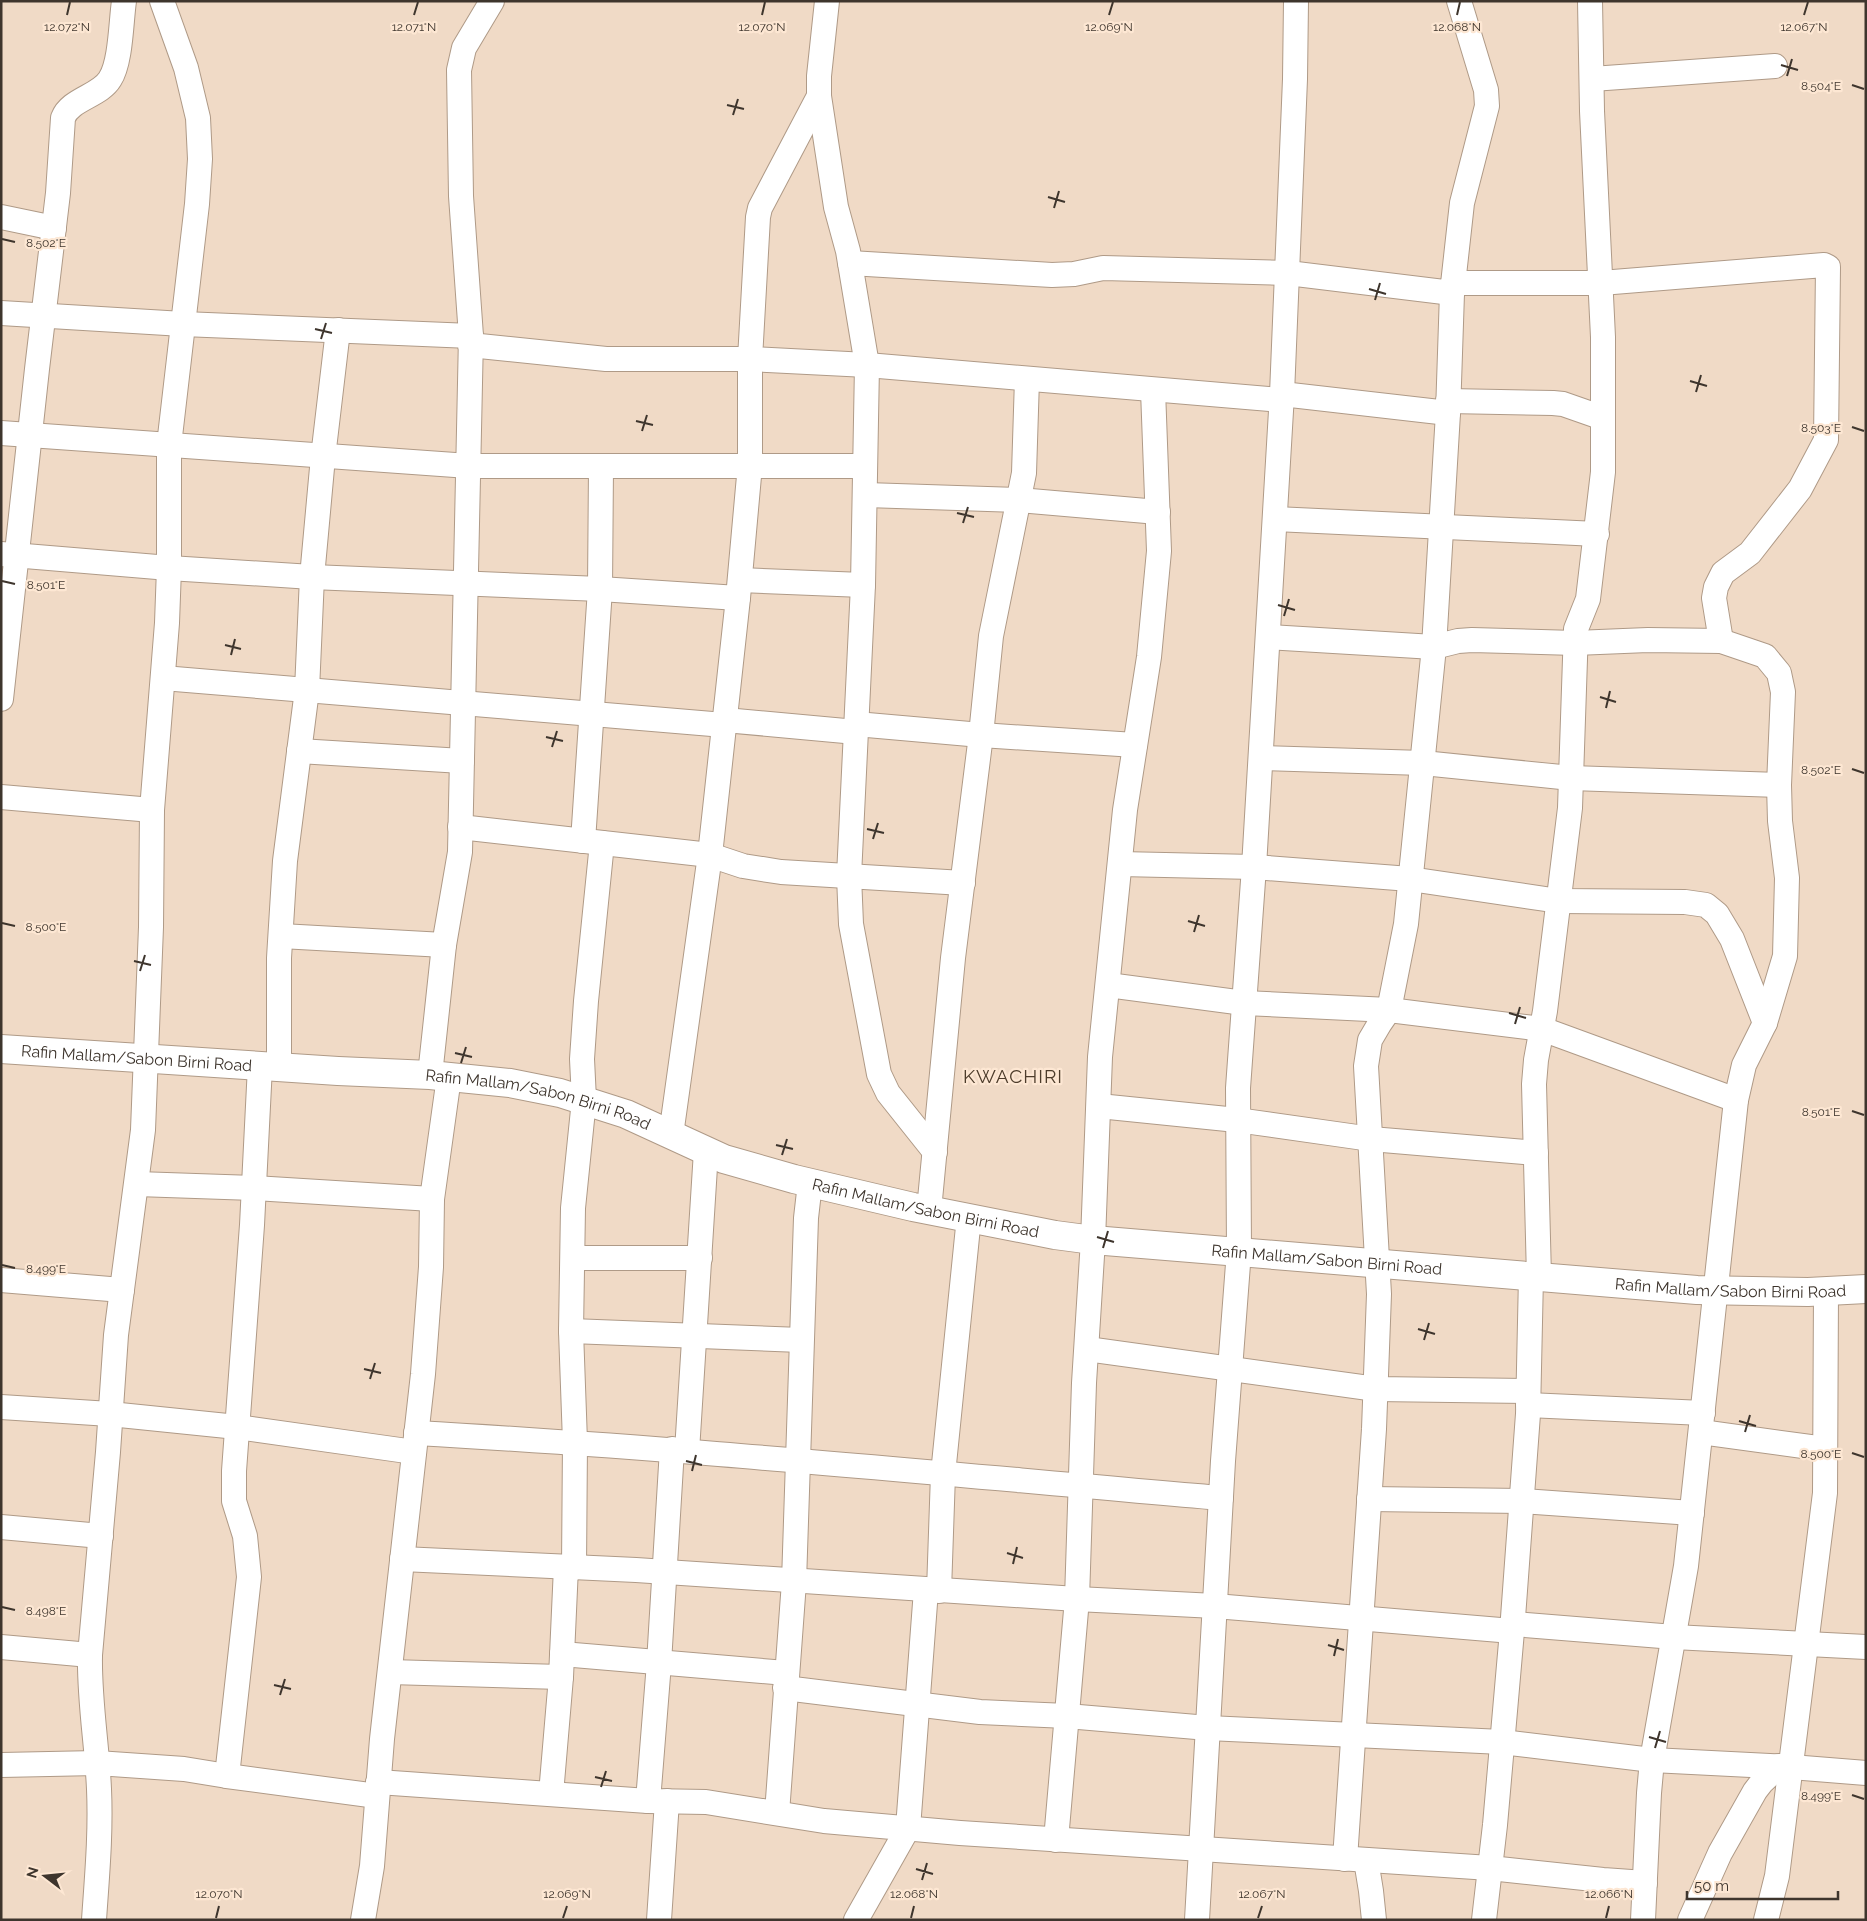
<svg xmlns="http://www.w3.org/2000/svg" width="1867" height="1921" viewBox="0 0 1867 1921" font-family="Raleway,sans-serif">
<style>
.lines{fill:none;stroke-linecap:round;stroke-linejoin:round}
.minor-casing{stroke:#af9a87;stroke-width:26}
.tertiary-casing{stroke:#af9a87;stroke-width:30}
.minor{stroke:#fff;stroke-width:24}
.tertiary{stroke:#fff;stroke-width:28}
.ticks{fill:none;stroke:#3e352d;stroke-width:2}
.labels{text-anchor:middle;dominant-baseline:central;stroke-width:4.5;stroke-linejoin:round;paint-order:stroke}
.street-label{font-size:16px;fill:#3e352d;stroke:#fde7d3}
.quarter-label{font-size:19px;letter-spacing:1px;fill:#4d3c2b;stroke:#fde7d3}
.ticks-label{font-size:12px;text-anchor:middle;fill:#3e352d;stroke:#fde7d3;stroke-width:4.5;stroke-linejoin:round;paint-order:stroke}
</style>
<rect width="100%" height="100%" fill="#f0dac6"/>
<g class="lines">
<defs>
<g id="minor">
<polyline points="827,1 819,76 819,96 836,207 848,251 867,365 863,585 849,876 851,924 879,1074 888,1093 935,1152"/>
<polyline points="1592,79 1775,66"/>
<polyline points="1,217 54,228"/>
<polyline points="850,263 1052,275 1074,274 1103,268 1288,273 1452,293"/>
<polyline points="1453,283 1601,283 1824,265 1828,267 1826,440 1800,489 1750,553 1723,573 1716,587 1714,598 1721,641"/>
<polyline points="1,313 183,324 471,336"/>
<polyline points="470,345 606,359 750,359 867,365 1281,400"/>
<polyline points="1282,394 1448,413"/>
<polyline points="1448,401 1553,403 1563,404 1603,418"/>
<polyline points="1,433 469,466 865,466"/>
<polyline points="866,495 1019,500 1158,512"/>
<polyline points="1275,519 1597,534"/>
<polyline points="1,554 169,568 312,577 600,589 738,598"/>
<polyline points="740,580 863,585"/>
<polyline points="1268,637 1434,647 1458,641 1472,640 1575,643 1648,640 1721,641 1765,656 1779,673 1783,692 1779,785 1780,821 1787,878 1785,956 1765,1023 1744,1065 1736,1100 1686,1566 1652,1760 1649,1793 1643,1920"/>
<polyline points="163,678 724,725"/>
<path d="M1,699L37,369L58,193L63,118C70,99 100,96 110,79C121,62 121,21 124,1"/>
<polyline points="725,720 856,732"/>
<polyline points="856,724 981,735 1135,745"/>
<polyline points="299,751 462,761"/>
<polyline points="1261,758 1423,763 1571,778 1779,785"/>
<polyline points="1,797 152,810"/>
<polyline points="460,827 710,855 743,866 781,872 963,883"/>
<polyline points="583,841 600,589 601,467"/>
<polyline points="1120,864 1254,867 1410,879 1559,901 1685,902 1706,905 1717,914 1732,939 1765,1023"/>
<polyline points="281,936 444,945"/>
<polyline points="1108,985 1244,1003 1389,1010 1542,1029 1736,1100"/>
<polyline points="279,1067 279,958 285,861 307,690 312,577 323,457 338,330"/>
<polyline points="430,1075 444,945 460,852 471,336 461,196 459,70 464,48 492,1"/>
<polyline points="1099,1106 1237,1120 1371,1139 1536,1153"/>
<polyline points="671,1135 710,855 738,598 750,465 750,359 758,217 760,208 819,96"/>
<polyline points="137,1184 254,1188 432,1199"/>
<polyline points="929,1210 953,958 981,735 991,636 1024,473 1027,379"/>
<polyline points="573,1258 700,1258"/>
<polyline points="1539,1277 1534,1084 1536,1060 1545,1011 1570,808 1576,629 1588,599 1603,472 1603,337 1592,111 1590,1"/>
<polyline points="1,1280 122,1290"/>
<polyline points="571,1331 801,1340"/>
<polyline points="1087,1349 1376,1389 1528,1391"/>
<polyline points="1528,1405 1703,1413"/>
<polyline points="1,1407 110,1414 237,1427 414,1452"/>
<polyline points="1701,1432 1825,1449"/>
<path d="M416,1433C685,1448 953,1475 1221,1498"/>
<polyline points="687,1451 706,1151"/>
<polyline points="1369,1499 1522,1501 1692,1513"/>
<polyline points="1,1527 101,1536"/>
<polyline points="402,1559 636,1570 1077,1599 1215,1606 1512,1631"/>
<polyline points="574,1568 575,1442 571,1331 573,1208 584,1100 582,1059 586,1001 602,843"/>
<polyline points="939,1591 943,1474 969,1217"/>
<polyline points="1513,1624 1674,1637 1866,1647"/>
<polyline points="1,1647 90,1655"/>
<polyline points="562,1654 786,1673"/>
<polyline points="390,1672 561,1677"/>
<polyline points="785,1688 980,1712 1067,1716 1208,1728 1502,1742 1652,1760 1791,1767 1866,1773"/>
<polyline points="1,1765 97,1763 184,1769 227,1776 377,1796"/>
<polyline points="227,1776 249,1577 245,1536 234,1501 234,1471 252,1225 260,1066"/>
<polyline points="378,1782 648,1801 706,1802 824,1821 960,1833 1490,1868 1603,1880 1645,1883"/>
<polyline points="551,1794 561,1677 566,1567"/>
<polyline points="648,1801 659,1663 672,1449"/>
<polyline points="777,1813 794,1582 806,1218 810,1183"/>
<polyline points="1056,1840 1077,1599 1084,1383 1093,1240 1100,1057 1125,810 1149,657 1159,551 1153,390"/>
<polyline points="1345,1859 1374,1429 1379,1294 1366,1066 1370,1040 1380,1023 1389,1010 1406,924 1434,647 1448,413 1452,293 1462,203 1487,106 1486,90 1459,1"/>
<polyline points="1366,1860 1371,1891 1374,1920"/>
<path d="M94,1920C97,1876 101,1833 99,1789C97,1744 89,1700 90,1655L108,1452L116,1335L143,1130L151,927L152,810L167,623L169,568V445L197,204L200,159L198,118L186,68L162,1"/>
<polyline points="363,1920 372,1866 382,1739 423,1374 431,1267 432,1199 449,1077"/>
<polyline points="659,1920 667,1801"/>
<polyline points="856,1920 908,1828 926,1590"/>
<polyline points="1197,1920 1223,1461 1239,1251 1238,1088 1254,867 1282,394 1295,79 1296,1"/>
<polyline points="1484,1920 1495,1825 1512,1631 1528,1414 1531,1276"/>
<polyline points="1690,1920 1720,1853 1755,1791 1762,1782 1779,1766"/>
<polyline points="1766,1920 1777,1876 1825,1493 1826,1291"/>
</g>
<g id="tertiary">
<path id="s1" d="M1,1049L338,1071L430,1075L510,1083L560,1093L626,1114L724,1159L794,1179L913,1207L1055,1235L1093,1240L1697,1290L1808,1292L1866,1289"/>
</g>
</defs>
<use href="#minor" class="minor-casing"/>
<use href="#tertiary" class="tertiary-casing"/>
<use href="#minor" class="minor"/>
<use href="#tertiary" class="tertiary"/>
</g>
<path class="ticks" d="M67,15L70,2M414,15L418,2M762,15L765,2M1109,15L1113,2M1457,15L1460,2M1804,15L1808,2M1781,65L1798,70M1787,76L1792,59M1852,85L1864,89M727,105L744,109M733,115L738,99M1048,197L1065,202M1054,208L1059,191M2,239L15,242M1369,289L1386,294M1375,300L1380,283M315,329L332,333M321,339L326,323M1690,381L1707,386M1696,392L1701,375M636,421L653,425M1852,427L1864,431M642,431L647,415M957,513L974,517M963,523L968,507M2,581L15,584M1278,605L1295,610M1284,616L1289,599M225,645L241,649M231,655L235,639M1600,697L1616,702M1606,708L1610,691M546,737L563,741M552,747L557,731M1852,769L1864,773M867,829L884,833M873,839L878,823M1188,921L1205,926M2,923L15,926M1194,932L1199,915M134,961L151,965M140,971L145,955M1509,1013L1526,1018M1515,1024L1520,1007M455,1053L472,1057M461,1063L466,1047M1852,1111L1864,1115M776,1145L793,1149M782,1155L787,1139M1097,1237L1114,1242M1103,1248L1108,1231M2,1265L15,1268M1418,1329L1435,1334M1424,1340L1429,1323M364,1369L381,1373M370,1379L375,1363M1739,1421L1756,1426M1745,1432L1750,1415M1852,1453L1864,1457M686,1461L702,1465M692,1471L696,1455M1007,1553L1023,1558M1013,1564L1017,1547M2,1607L15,1610M1328,1645L1344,1650M1334,1656L1338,1639M274,1685L291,1689M280,1695L285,1679M1649,1737L1666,1742M1655,1748L1660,1731M595,1777L612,1781M601,1787L606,1771M1852,1795L1864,1799M916,1869L933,1874M922,1880L927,1863M216,1918L219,1906M563,1918L567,1906M911,1918L914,1906M1258,1918L1262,1906M1606,1918L1609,1906"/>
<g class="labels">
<g class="street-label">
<text stroke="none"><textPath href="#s1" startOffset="136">Rafin Mallam/Sabon Birni Road</textPath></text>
<text stroke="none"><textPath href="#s1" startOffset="541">Rafin Mallam/Sabon Birni Road</textPath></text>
<text stroke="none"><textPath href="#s1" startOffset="946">Rafin Mallam/Sabon Birni Road</textPath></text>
<text stroke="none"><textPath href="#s1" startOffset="1351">Rafin Mallam/Sabon Birni Road</textPath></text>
<text stroke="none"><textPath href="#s1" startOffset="1756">Rafin Mallam/Sabon Birni Road</textPath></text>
</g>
<g class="quarter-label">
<text x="1013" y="1076">KWACHIRI</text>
</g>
</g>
<g class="ticks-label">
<text x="67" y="31">12.072°N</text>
<text x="414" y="31">12.071°N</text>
<text x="762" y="31">12.070°N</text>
<text x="1109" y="31">12.069°N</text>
<text x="1457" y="31">12.068°N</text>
<text x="1804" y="31">12.067°N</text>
<text x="1821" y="90">8.504°E</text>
<text x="46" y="247">8.502°E</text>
<text x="1821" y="432">8.503°E</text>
<text x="46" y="589">8.501°E</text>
<text x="1821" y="774">8.502°E</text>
<text x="46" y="931">8.500°E</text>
<text x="1821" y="1116">8.501°E</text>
<text x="46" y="1273">8.499°E</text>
<text x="1821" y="1458">8.500°E</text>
<text x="46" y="1615">8.498°E</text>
<text x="1821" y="1800">8.499°E</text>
<text x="219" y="1898">12.070°N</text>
<text x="567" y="1898">12.069°N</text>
<text x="914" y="1898">12.068°N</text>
<text x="1262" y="1898">12.067°N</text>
<text x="1609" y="1898">12.066°N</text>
</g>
<rect width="1867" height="1921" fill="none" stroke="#3e352d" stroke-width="5"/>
<g transform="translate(45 1876) rotate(286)" stroke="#fde7d3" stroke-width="4" paint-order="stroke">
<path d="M0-4L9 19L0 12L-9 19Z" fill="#3e352d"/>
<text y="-8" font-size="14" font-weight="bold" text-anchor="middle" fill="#3e352d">N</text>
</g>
<path d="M1687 1891v8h151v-8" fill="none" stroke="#3e352d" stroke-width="2.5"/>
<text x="1694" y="1891" font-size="15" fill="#3e352d" stroke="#fde7d3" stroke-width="4" paint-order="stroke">50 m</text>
</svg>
